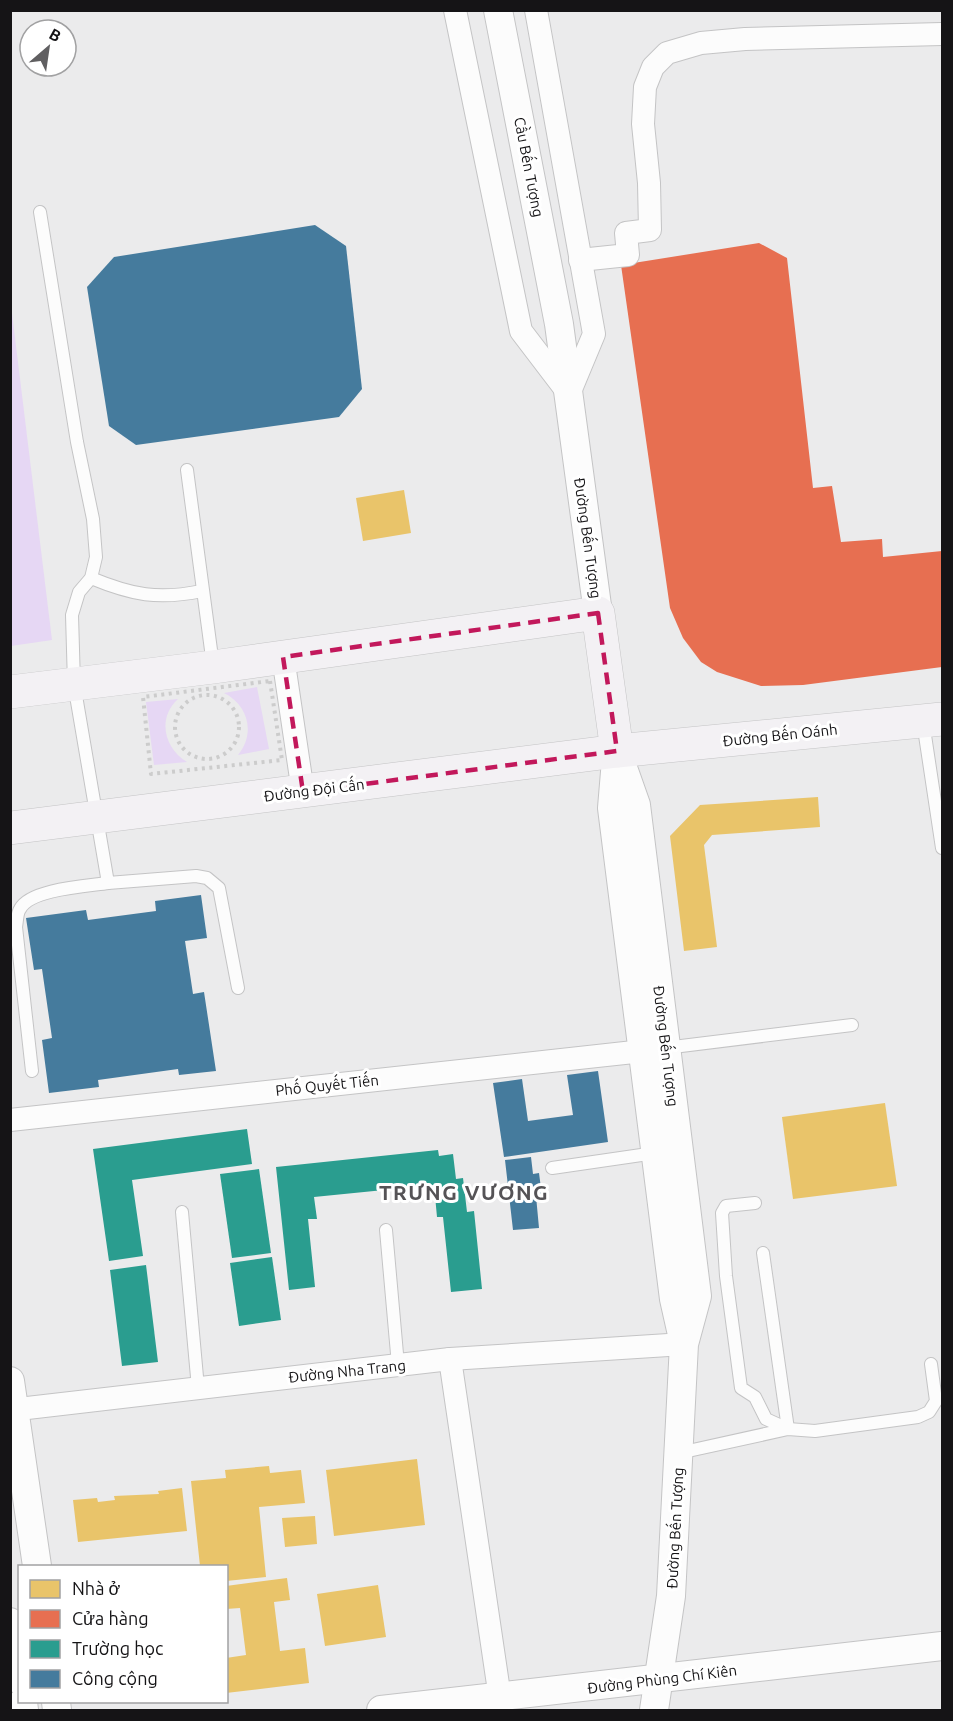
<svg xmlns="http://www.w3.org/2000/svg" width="953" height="1721" viewBox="0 0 953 1721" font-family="Ubuntu,sans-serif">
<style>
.green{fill:#e6d7f4}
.homes{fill:#e9c46a}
.shops{fill:#e76f51}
.schools{fill:#2a9d8f}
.public{fill:#457b9d}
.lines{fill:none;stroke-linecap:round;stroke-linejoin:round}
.service-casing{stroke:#c4c4c5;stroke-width:14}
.minor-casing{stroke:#c4c4c5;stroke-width:24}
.tertiary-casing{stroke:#c4c4c5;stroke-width:30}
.secondary-casing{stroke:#c4c4c5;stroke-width:34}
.path{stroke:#ccc;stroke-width:4;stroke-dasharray:3 4.5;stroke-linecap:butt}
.service{stroke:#fcfcfc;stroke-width:12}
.minor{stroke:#fcfcfc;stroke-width:22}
.tertiary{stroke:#fcfcfc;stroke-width:28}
.secondary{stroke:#f3f1f4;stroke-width:33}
.marked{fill:none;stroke:#c2185b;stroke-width:4.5;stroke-dasharray:12 8;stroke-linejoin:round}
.labels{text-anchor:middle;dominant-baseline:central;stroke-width:6;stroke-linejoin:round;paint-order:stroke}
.street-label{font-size:15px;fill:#151416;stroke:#fff}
.district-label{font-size:21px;font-weight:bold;letter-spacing:1.5px;fill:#555356;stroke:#fff}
</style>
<rect width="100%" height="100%" fill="#ebebec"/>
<g class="green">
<polygon points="11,305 52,640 11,646 10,646"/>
<path d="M257,687L269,749L238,755C256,733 248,705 224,693Z"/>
<path d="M178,699C157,718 164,748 187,762L154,765L146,702Z"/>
</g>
<g class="homes">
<polygon points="404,490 411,533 363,541 356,498"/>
<polygon points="818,797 820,827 712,835 704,845 717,947 684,951 670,836 700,805"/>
<polygon points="885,1103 897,1186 793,1199 782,1117"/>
<polygon points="417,1459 425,1525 334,1536 326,1470"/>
<polygon points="269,1466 270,1473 301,1470 305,1503 259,1507 266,1577 226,1581 226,1566 200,1566 191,1481 226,1478 225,1470"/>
<polygon points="182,1488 187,1531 78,1542 73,1500 97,1498 98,1502 115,1500 114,1496 159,1494 158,1491"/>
<polygon points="315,1516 317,1544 285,1547 282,1518"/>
<polygon points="287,1578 290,1600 274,1602 280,1651 305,1648 309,1683 226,1693 226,1658 246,1655 240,1608 226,1609 226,1586"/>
<polygon points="378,1585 386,1637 325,1646 317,1594"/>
</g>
<polygon class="shops" points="759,243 787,258 813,488 832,486 841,542 882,539 883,557 942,551 942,667 803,685 761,686 717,672 701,662 683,638 670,608 621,265"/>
<g class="schools">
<polygon points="247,1129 252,1164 132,1180 143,1256 109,1261 93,1149"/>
<polygon points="438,1150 439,1156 453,1154 456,1179 463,1178 467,1212 474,1211 482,1289 451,1292 443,1217 437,1217 434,1185 314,1197 317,1219 308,1219 315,1287 289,1290 276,1167"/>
<polygon points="259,1169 271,1253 232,1258 220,1174"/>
<polygon points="272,1257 281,1320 239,1326 230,1263"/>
<polygon points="146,1265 158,1362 122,1366 110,1270"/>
</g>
<g class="public">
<polygon points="315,225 346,246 362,389 339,417 136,445 109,426 87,287 114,257"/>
<polygon points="201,895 207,938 185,941 193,994 204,992 216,1071 179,1075 178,1069 98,1080 99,1087 49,1093 42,1040 52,1038 42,969 34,970 26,918 86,910 88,920 156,911 155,901"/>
<polygon points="598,1071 608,1142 504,1157 493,1083 522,1079 528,1121 573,1115 567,1075"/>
<polygon points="531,1157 533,1174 539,1173 542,1196 536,1196 539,1228 513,1230 505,1160"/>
</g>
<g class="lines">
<defs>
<g id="service">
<polyline points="40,212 77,442 93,519 96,557 91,578 79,592 72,615 74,684 108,883 196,876 207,878 219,888 238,988"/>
<polyline points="187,470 213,665"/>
<path d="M91,578C132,595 158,600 202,591"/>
<polyline points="923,722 942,848"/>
<polyline points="665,1048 852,1025"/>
<path d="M32,1071L16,927C17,922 17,913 20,909C30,889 88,886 108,883"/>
<polyline points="552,1168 655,1153"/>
<polyline points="755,1203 726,1206 722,1213 726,1276 741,1388 755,1397 766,1419 788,1429"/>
<polyline points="182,1212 198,1388"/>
<polyline points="386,1230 398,1365"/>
<polyline points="763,1253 788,1429"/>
<polyline points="679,1453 788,1429 815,1431 918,1417 929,1412 936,1401 931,1364"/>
</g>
<g id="minor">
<polyline points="455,10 521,331 569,394"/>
<polyline points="536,10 594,334 569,394"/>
<polyline points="580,260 628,255 626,233 650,230 649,183 643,124 645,87 653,67 667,53 701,43 745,39 942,34"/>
<polyline points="283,657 303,792"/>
<polyline points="10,1120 643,1051"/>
<polyline points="450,1359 500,1698"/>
<polyline points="10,1410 450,1359 684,1344"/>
</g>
<g id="tertiary">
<polyline points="498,10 559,324 598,613"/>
<polyline points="617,751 636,805 697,1296 684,1344 671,1596 654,1710"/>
<polyline points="616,760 612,808 674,1299 683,1339"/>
<polyline points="10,1381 37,1566"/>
<polyline points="10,1622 20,1680"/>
<polyline points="23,1702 24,1710"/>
<polyline points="56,1702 57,1710"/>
<polyline points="381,1710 942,1646"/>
</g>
<g id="secondary">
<polyline points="10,692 213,667 598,613 617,751"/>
<polyline points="10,828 617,751 942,719"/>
</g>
</defs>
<use href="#service" class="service-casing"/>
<use href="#minor" class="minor-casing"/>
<use href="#tertiary" class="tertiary-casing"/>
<use href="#secondary" class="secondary-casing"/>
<g class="path">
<polygon points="270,681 282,760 151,774 143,697"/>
<circle cx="207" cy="727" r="32"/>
</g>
<use href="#service" class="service"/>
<use href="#minor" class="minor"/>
<use href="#tertiary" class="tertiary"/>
<use href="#secondary" class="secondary"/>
</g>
<path class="marked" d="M598,613L617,751L303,792L283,657Z"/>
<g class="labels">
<g class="street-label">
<text transform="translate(529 167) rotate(79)">Cầu Bến Tượng</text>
<text transform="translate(588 538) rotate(82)">Đường Bến Tượng</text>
<text transform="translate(780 735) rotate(-6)">Đường Bến Oánh</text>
<text transform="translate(314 790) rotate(-7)">Đường Đội Cấn</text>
<text transform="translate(666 1046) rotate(83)">Đường Bến Tượng</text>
<text transform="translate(327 1085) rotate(-6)">Phố Quyết Tiến</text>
<text transform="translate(347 1371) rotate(-6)">Đường Nha Trang</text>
<text transform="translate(675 1528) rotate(-87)">Đường Bến Tượng</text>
<text transform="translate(662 1679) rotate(-7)">Đường Phùng Chí Kiên</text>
</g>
<g class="district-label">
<text x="464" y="1192">TRƯNG VƯƠNG</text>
</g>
</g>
<rect width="953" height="1721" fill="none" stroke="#151416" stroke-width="24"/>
<rect x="18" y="1565" width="210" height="138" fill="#ffffff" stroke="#a1a1a2" stroke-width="1.5"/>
<rect x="30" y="1580" width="30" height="18" fill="#e9c46a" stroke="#a1a1a2" stroke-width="1.5"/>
<text x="72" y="1595" font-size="18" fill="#151416">Nhà ở</text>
<rect x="30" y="1610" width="30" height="18" fill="#e76f51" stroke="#a1a1a2" stroke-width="1.5"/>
<text x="72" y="1625" font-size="18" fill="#151416">Cửa hàng</text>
<rect x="30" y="1640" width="30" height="18" fill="#2a9d8f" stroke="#a1a1a2" stroke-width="1.5"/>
<text x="72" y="1655" font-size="18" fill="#151416">Trường học</text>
<rect x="30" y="1670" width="30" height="18" fill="#457b9d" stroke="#a1a1a2" stroke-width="1.5"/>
<text x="72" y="1685" font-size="18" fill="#151416">Công cộng</text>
<g transform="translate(48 48) rotate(29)"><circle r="28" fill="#ffffff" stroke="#a1a1a2" stroke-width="1.5"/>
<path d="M0-4.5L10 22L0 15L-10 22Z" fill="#605f61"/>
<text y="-9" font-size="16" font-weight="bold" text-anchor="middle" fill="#151416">B</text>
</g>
</svg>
